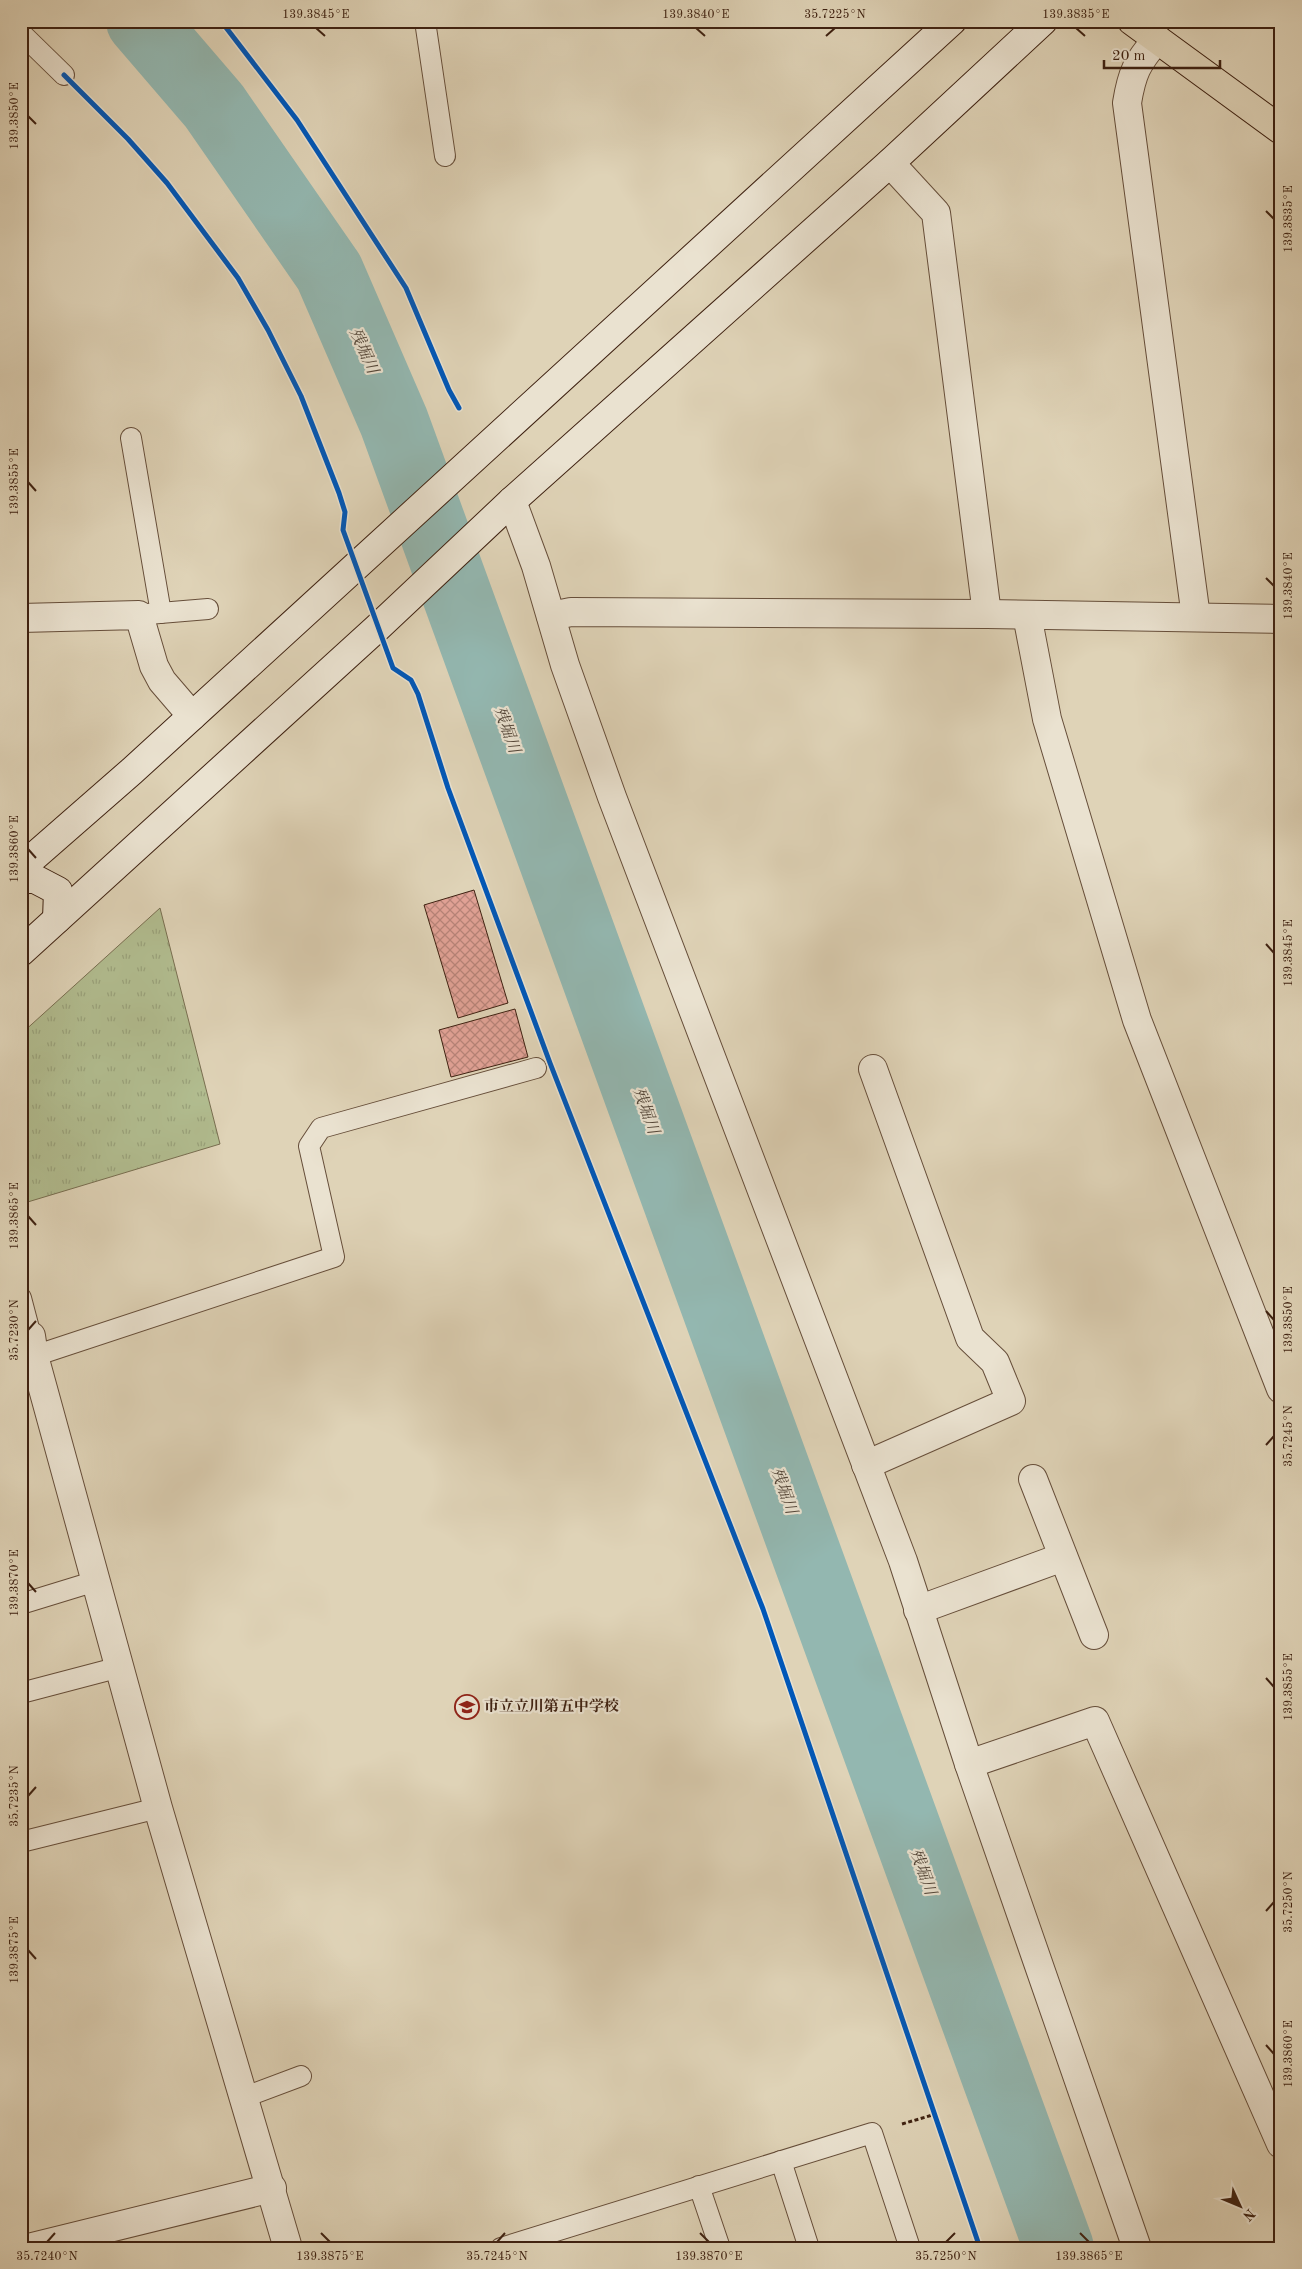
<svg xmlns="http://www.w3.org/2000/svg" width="1302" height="2269" viewBox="0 0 1302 2269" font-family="'Old Standard TT','Noto Serif JP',serif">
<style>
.park{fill:url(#park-tufts);stroke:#786e50}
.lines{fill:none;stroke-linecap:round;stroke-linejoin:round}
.river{stroke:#93b7b0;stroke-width:70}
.building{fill:url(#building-cross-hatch);stroke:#3e2111}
.lane-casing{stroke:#664e3a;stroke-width:22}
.street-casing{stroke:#664e3a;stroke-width:30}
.secondary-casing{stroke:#3e2111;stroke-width:30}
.primary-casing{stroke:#3e2111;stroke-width:30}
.path{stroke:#3e2111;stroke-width:3;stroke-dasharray:4 2.5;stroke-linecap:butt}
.lane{stroke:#eae2d0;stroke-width:20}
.street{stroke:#eae2d0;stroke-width:28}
.secondary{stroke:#eae2d0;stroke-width:28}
.primary{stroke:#dfd3b7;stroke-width:28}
.cycleway-casing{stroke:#eae2d0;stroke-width:8}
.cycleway{stroke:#0057b8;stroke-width:5}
.ticks{fill:none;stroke:#3e2111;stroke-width:2}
.labels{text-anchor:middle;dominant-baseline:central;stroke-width:4.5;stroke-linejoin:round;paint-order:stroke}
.poi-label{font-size:15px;font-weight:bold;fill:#3e2111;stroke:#eae2d0;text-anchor:start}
.water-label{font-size:16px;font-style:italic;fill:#534639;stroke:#eae2d0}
.neatline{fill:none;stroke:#3e2111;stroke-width:2}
.ticks-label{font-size:12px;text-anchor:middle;fill:#3e2111}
</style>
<defs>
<pattern id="park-tufts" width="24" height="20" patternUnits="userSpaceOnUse" patternTransform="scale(1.25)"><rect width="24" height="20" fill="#b1bc8f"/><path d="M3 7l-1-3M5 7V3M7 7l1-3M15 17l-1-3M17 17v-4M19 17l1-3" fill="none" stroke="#99a17a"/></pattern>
<pattern id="building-cross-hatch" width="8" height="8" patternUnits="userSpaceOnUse" patternTransform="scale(1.25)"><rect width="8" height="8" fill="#e1a296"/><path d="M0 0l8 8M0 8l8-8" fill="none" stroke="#b88479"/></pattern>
</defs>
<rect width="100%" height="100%" fill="#dfd3b7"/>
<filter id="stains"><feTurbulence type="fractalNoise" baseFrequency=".004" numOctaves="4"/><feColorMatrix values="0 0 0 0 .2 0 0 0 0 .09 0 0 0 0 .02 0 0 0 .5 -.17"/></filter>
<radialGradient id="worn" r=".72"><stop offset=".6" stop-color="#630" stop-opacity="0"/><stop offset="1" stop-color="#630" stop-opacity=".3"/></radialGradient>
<polygon class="park" points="160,908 220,1144 21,1204 21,1034"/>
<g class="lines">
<polyline class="river" points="141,21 214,106 329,272 394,422 1059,2248"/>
</g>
<g class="building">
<polygon points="474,890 508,1003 458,1018 424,905"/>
<polygon points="515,1009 528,1057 451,1077 439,1030"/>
</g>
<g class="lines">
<defs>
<g id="lane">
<polyline points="425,21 445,156"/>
<polyline points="21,33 64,75"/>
<polyline points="131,438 161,613"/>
<polyline points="148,614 208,609"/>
<polyline points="21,1298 31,1336 21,1338"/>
<polyline points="34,1356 334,1257 309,1146 321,1128 536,1068"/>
<polyline points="21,1604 96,1581"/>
<polyline points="21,1693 120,1667"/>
<polyline points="21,1842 158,1808"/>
<polyline points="245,2097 301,2076"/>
<polyline points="781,2161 809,2248"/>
<polyline points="699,2186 720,2248"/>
<polyline points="501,2248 872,2133 910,2248"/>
</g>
<g id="street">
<path d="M1157,39C1137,63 1132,72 1127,103L1196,617"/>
<polyline points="890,163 936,213 987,614"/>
<polyline points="512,501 536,566 565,665 612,797 903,1561 969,1764 1137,2248"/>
<polyline points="1027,615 1047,719 1137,1020 1281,1389"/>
<polyline points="551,616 571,612 987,614 1281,619"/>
<polyline points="21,618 139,615 154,666 162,681 192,716"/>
<polyline points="31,1336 34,1356 158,1808 288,2248"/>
<polyline points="866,1465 1011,1401 995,1362 970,1338 873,1069"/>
<polyline points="1033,1479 1094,1635"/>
<polyline points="918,1610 1063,1557"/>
<polyline points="969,1764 1095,1721 1281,2144"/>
<polyline points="28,2248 272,2188"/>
</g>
<g id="secondary">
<polyline points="21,868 132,771 952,21"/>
<polyline points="21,879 35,879 58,891 57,919"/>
<polyline points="21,952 377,628 512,501 890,163 1043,21"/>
</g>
<polyline id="primary" points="1132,21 1281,130"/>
</defs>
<use href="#lane" class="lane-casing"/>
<use href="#street" class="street-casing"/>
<use href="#secondary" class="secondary-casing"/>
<use href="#primary" class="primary-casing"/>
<polyline class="path" points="902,2124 936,2114"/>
<use href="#lane" class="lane"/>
<use href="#street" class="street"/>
<use href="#secondary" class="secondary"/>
<use href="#primary" class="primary"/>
<defs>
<g id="cycleway">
<polyline points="221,21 297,120 406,288 449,390 459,408"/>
<polyline points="64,75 128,139 167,183 238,278 268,330 301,396 339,493 345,512 343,530 393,668 411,680 418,694 448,788 550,1063 763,1609 980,2248"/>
</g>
</defs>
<use href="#cycleway" class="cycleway-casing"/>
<use href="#cycleway" class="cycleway"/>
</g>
<path class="ticks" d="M316,28L325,36M696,28L705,36M1076,28L1085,36M826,36L835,28M28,116L36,124M1266,211L1274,219M28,482L36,491M1266,578L1274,586M28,849L36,858M1266,944L1274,953M28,1216L36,1225M1266,1311L1274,1320M28,1330L36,1321M1266,1445L1274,1436M28,1583L36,1592M1266,1678L1274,1687M28,1796L36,1787M1266,1911L1274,1902M28,1950L36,1959M1266,2045L1274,2054M321,2233L330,2242M700,2233L709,2242M1080,2233L1089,2242M47,2242L55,2233M497,2242L505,2233M946,2242L955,2233"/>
<defs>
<symbol id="school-ring" viewBox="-11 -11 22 22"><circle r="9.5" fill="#eae2d0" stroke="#8f2418" stroke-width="1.5"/><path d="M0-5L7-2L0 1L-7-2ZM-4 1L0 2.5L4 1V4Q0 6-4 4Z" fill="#8f2418"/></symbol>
</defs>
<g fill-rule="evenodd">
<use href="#school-ring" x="453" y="1693" width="28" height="28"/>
</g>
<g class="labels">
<g class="poi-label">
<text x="484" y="1707">市立立川第五中学校</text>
</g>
<g class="water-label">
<text transform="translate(363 351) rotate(66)">残堀川</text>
<text transform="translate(506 730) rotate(70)">残堀川</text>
<text transform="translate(645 1111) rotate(70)">残堀川</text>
<text transform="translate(783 1491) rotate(70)">残堀川</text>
<text transform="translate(922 1872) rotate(70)">残堀川</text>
</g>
</g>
<rect width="1302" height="2269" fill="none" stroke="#dfd3b7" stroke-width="55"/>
<g transform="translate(1240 2206) rotate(134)" stroke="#eae2d0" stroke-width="4" paint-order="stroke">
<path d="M0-4L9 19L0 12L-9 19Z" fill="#3e2111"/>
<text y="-8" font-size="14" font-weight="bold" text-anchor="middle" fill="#3e2111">N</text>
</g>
<path d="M1104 60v8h116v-8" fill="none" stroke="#3e2111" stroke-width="2.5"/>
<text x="1112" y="60" font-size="15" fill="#3e2111" stroke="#eae2d0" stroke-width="4" paint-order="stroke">20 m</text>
<rect x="28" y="28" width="1246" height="2214" class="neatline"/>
<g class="ticks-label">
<text x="316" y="18">139.3845°E</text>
<text x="696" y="18">139.3840°E</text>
<text x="835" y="18">35.7225°N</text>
<text x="1076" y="18">139.3835°E</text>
<text transform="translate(14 116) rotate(-90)" y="4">139.3850°E</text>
<text transform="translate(1288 219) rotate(-90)" y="4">139.3835°E</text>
<text transform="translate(14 482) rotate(-90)" y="4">139.3855°E</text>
<text transform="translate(1288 586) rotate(-90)" y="4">139.3840°E</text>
<text transform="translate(14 849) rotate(-90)" y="4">139.3860°E</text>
<text transform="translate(1288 953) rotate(-90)" y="4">139.3845°E</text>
<text transform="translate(14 1216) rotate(-90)" y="4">139.3865°E</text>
<text transform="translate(1288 1320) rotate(-90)" y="4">139.3850°E</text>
<text transform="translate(14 1330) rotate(-90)" y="4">35.7230°N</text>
<text transform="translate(1288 1436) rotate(-90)" y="4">35.7245°N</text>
<text transform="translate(14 1583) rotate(-90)" y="4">139.3870°E</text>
<text transform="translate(1288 1687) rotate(-90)" y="4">139.3855°E</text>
<text transform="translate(14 1796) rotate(-90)" y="4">35.7235°N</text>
<text transform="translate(1288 1902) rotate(-90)" y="4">35.7250°N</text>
<text transform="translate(14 1950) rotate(-90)" y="4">139.3875°E</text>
<text transform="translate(1288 2054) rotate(-90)" y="4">139.3860°E</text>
<text x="47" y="2260">35.7240°N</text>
<text x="330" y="2260">139.3875°E</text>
<text x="497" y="2260">35.7245°N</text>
<text x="709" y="2260">139.3870°E</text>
<text x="946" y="2260">35.7250°N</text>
<text x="1089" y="2260">139.3865°E</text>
</g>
<rect width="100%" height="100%" filter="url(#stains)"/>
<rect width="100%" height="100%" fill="url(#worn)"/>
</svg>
